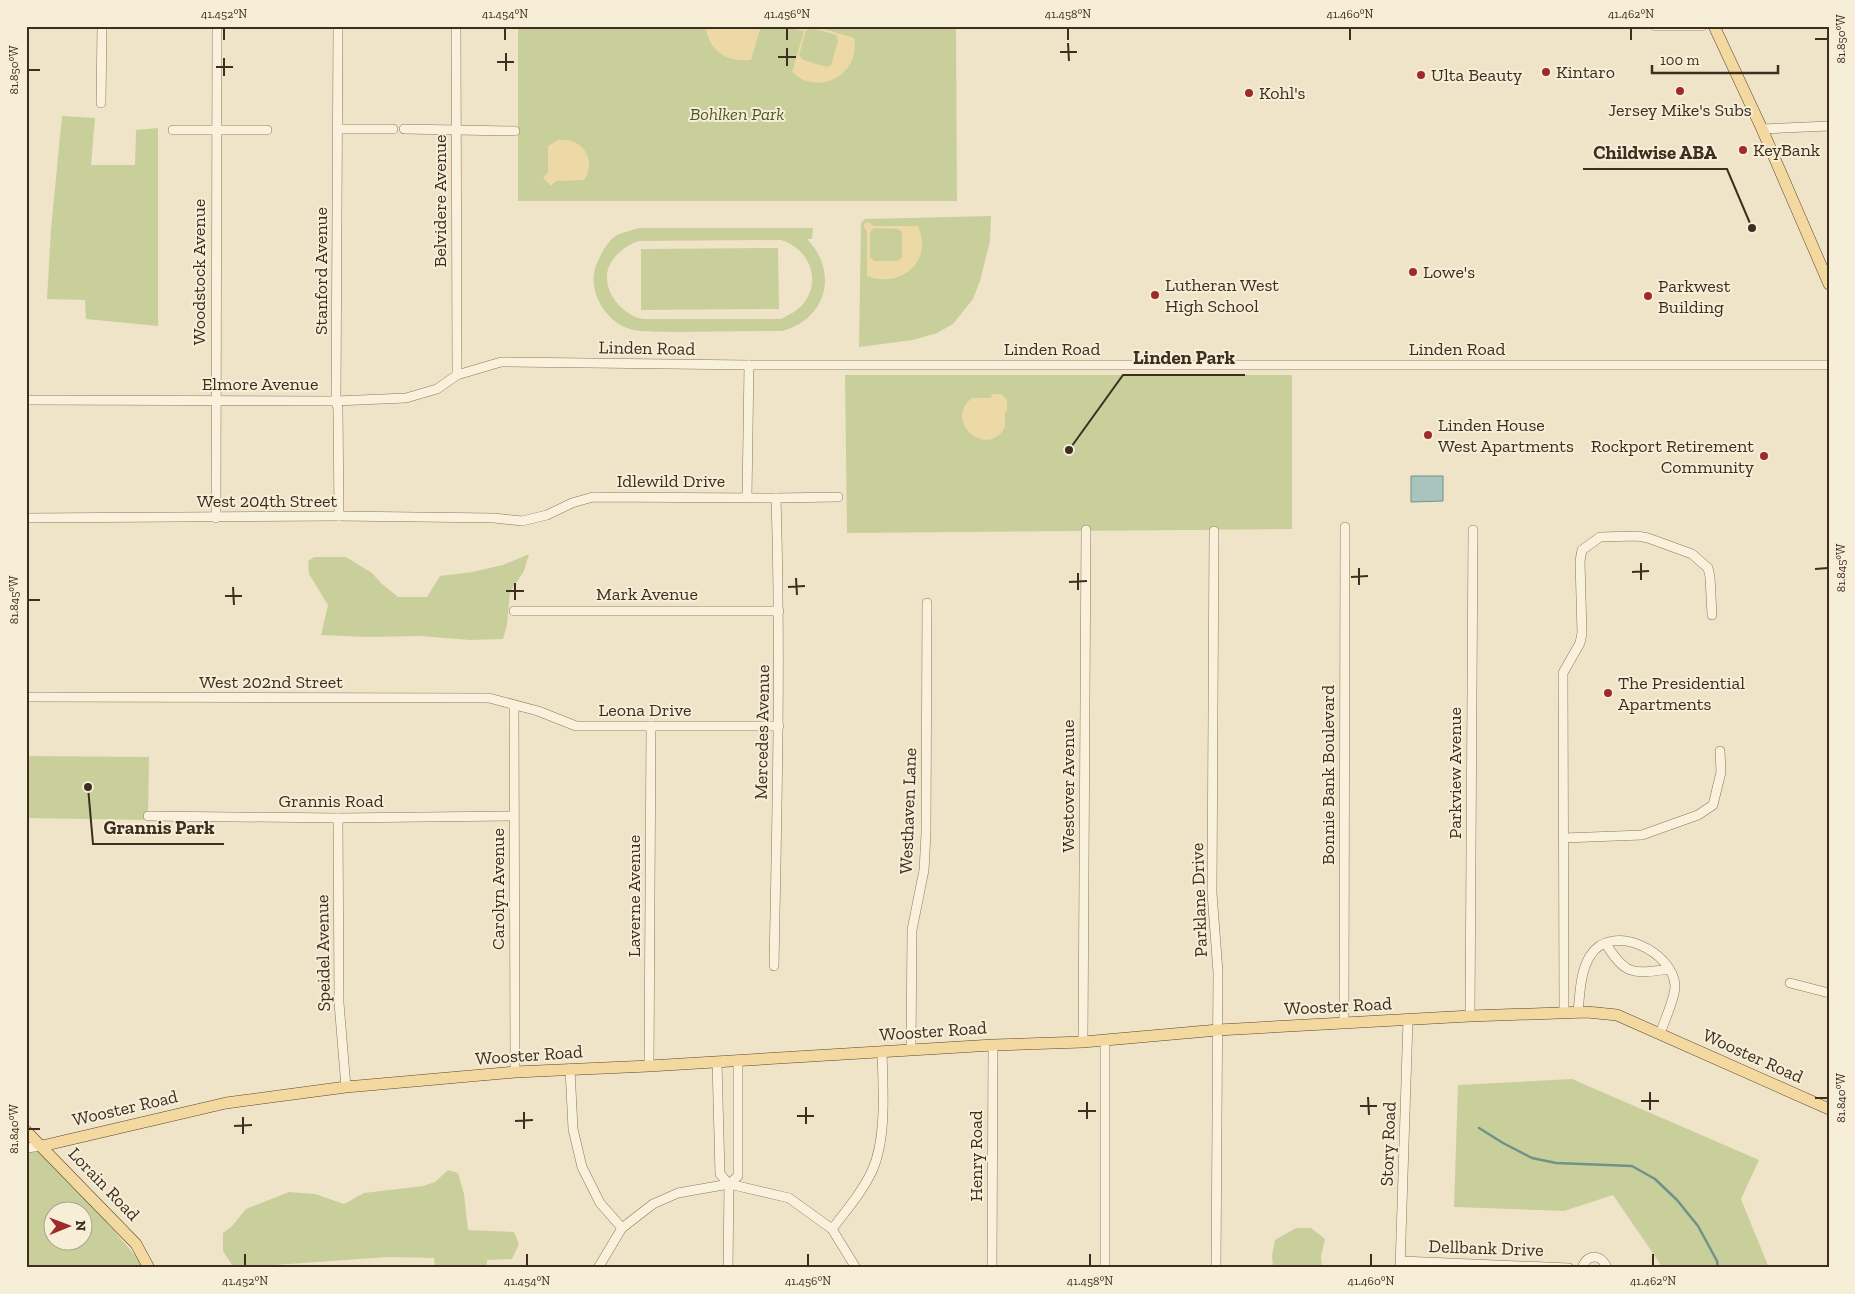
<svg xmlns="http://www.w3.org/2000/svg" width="1855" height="1294" viewBox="0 0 1855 1294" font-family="'Zilla Slab',serif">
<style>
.green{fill:#c9cf9b;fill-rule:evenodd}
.sand{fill:#ecd9a5;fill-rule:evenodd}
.water{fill:#a9c4bc;stroke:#6f938a}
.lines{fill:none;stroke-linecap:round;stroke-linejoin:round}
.stream{stroke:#6f938a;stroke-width:2.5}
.minor-casing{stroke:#8d765c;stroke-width:10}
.major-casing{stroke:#5b4430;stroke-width:12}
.minor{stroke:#faf1dc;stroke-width:9}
.major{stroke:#f3d9a0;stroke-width:11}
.ticks{fill:none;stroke:#3d2e20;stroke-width:2}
.poi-dot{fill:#9e2a2b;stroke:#f7eed8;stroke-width:2}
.labels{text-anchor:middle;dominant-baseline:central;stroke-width:4;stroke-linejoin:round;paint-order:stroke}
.poi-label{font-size:18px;fill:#3d2e20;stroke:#f7eed8;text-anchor:start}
.park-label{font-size:18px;font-style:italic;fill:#4d5a26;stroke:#f7eed8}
.street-label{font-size:18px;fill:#3d2e20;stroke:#f7eed8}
.leader{fill:none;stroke:#3d2e20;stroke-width:2}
.callout-dot{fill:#3d2e20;stroke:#f7eed8;stroke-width:2}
.callout-label{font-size:19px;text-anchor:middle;font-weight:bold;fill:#3d2e20;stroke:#f7eed8;stroke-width:4;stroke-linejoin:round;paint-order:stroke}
.neatline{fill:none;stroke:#3d2e20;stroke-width:2}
.ticks-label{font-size:12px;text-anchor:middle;fill:#3d2e20}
</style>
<rect width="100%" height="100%" fill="#f0e4c8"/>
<g class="green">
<polygon points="518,26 956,26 957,201 518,201"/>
<polygon points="62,116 95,118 91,165 135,165 136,130 158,128 158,326 86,319 85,300 47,299 51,229"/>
<polygon points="991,216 990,241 980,281 973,299 953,324 937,333 913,340 859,347 861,223 865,219"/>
<path d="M639,228H813L812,239H807C839,272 827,319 782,331C745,331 709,332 672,332C659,331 643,333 630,329C607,323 588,293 595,269C599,257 606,242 617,235C624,232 632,230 639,228ZM639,241L781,240C807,248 821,276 806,300C800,310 790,314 781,319H643C623,315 602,292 608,269C613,255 626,245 639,241Z"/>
<polygon points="778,248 779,309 641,310 641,249"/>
<polygon points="845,375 1292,375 1292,529 847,533"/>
<polygon points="529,554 524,571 510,592 507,625 503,639 470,640 420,636 367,637 321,635 328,605 309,574 308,561 314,557 346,557 372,573 381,583 398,597 427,597 440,576 472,572 503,565"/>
<polygon points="26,756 149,757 148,820 26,818"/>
<polygon points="1572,1079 1759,1160 1741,1199 1769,1268 1663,1268 1613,1195 1564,1211 1454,1207 1458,1085"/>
<path d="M42,1147L146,1268H26V1150ZM52,1212H82V1242H52Z"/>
<polygon points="448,1170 458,1173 464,1194 468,1230 514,1232 519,1244 512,1259 487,1260 487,1268 435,1268 434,1258 388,1257 234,1268 223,1251 223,1233 232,1226 246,1209 289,1192 315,1194 344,1204 364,1193 423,1186 435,1182"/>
<polygon points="1296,1228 1311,1228 1325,1239 1321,1257 1322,1268 1273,1268 1272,1255 1275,1240"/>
</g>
<g class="sand">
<path d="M705,26H761L751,60C725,62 710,52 705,26Z"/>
<path d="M814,26L854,38C861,75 818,97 792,72L804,31L793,29L794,27ZM812,28L836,35L838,41L831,65L827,67L803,60L799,55L806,31Z"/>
<path d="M558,140C582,137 598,160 584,180L556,181L551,186L543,178L548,172V146Z"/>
<path d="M868,222L874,226H918C934,261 901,289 867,276V232L864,227V224ZM874,228L899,229L902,232V257L898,261H874L870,257V232Z"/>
<path d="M992,394H1002L1007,400V411L1005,412V427C988,460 942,421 972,398H991Z"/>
</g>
<polygon class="water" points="1411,476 1443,476 1443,501 1411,502"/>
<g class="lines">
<polyline class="stream" points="1479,1128 1503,1143 1532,1158 1556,1163 1632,1166 1655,1179 1677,1200 1698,1226 1717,1261 1718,1268"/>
<defs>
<g id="minor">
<polyline points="338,26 336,401 338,409 339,516"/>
<polyline points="456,26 457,375"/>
<polyline points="1655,26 1702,26"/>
<polyline points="101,103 102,26"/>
<polyline points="338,129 393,129"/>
<polyline points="404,129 515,131"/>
<polyline points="1762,129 1829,126"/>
<polyline points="173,130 267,130"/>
<polyline points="26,400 336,401 406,398 437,389 457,375 501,362 749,365 1829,365"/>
<polyline points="747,497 749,365"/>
<polyline points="26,518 339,516 494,518 522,521 547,515 572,503 593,497 776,498 838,497"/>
<polyline points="216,518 217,26"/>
<polyline points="1214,531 1212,893 1218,972 1216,1268"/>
<polyline points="514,611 779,611"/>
<polyline points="26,697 489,698 538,711 576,726 779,726"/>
<polyline points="514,705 515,1072"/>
<polyline points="148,816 338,818 514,816"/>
<polyline points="338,818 339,1003 346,1087"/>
<polyline points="1564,838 1642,835 1698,815 1713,805 1721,772 1720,751"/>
<path d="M1606,944C1626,976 1633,974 1669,969"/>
<path d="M774,966C777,810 781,654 776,498"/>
<polyline points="1790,983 1829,993"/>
<path d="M1578,1012C1580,994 1580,972 1590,956C1611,921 1674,952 1675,986C1675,999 1664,1021 1660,1034"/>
<polyline points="1564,1013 1563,673 1580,643 1582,633 1580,561 1582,550 1600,537 1637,536 1648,538 1692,554 1708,568 1710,577 1712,615"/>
<polyline points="1470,1016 1473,530"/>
<polyline points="1344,1023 1345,527"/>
<polyline points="1083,1042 1086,530"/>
<polyline points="911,1050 912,930 924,870 926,834 927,603"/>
<polyline points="717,1062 720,1174 729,1184 728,1268"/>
<polyline points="649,1066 651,726"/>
<polyline points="570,1069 573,1129 582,1167 600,1203 622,1228"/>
<polyline points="26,1148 42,1146"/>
<polyline points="729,1184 738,1176 738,1060"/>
<path d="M832,1229C846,1211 862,1192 872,1171C887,1138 883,1088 882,1052"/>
<polyline points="1401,1261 1569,1268"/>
<polyline points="598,1268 622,1228 653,1204 678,1193 729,1184 789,1198 832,1229 856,1268"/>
<polyline points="992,1268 993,1045"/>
<polyline points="1105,1268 1105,1041"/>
<polyline points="1400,1268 1408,1020"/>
<path d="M1582,1268C1587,1253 1602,1254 1607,1268"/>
</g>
<g id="major">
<polyline points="1714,26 1762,129 1829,284"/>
<polyline points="26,1131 136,1244 149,1268"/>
<polyline points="42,1146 226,1103 346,1087 515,1072 649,1066 993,1045 1083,1042 1218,1030 1470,1016 1587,1012 1617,1015 1829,1109"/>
</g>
</defs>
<use href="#minor" class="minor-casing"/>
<use href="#major" class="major-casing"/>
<use href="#minor" class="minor"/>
<use href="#major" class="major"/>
</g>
<path class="ticks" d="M224,28V40M505,28V40M787,28V40M1068,28V40M1350,28V40M1631,28V40M1815,39H1828M1068,43L1069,61M787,48V66M1060,52H1077M506,53V71M778,57H796M224,58V76M497,62H514M216,67H233M28,70H40M1641,563V580M1359,568V585M1815,569L1828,568M1632,572L1649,571M1078,573V590M1351,577L1368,576M796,578L797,595M1069,582L1087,581M515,583V600M233,587L234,605M788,587L805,586M506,591H524M225,596H242M28,600H40M1650,1092V1110M1368,1097L1369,1115M1815,1098H1828M1641,1101H1659M1087,1102V1119M1360,1106H1377M806,1107V1124M1078,1111H1096M524,1112V1129M797,1116H814M243,1117V1134M515,1121L533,1120M234,1126L252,1125M28,1129H40M245,1254V1266M527,1254V1266M808,1254V1266M1090,1254V1266M1371,1254V1266M1653,1254V1266"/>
<g class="poi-dot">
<circle cx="1546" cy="72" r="5"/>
<circle cx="1421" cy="75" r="5"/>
<circle cx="1680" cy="91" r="5"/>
<circle cx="1249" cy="93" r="5"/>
<circle cx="1743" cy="150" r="5"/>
<circle cx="1413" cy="272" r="5"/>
<circle cx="1155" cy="295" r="5"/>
<circle cx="1648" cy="296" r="5"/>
<circle cx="1428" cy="435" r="5"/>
<circle cx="1764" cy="456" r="5"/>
<circle cx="1608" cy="693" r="5"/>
</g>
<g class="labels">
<g class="poi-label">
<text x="1556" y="72">Kintaro</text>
<text x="1431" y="75">Ulta Beauty</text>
<text x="1259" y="93">Kohl's</text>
<text x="1680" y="110" text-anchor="middle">Jersey Mike's Subs</text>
<text x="1753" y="150">KeyBank</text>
<text x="1423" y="272">Lowe's</text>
<text x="1165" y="285">Lutheran West<tspan x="1165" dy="21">High School</tspan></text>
<text x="1658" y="286">Parkwest<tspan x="1658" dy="21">Building</tspan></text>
<text x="1438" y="425">Linden House<tspan x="1438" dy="21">West Apartments</tspan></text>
<text x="1754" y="446" text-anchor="end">Rockport Retirement<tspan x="1754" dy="21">Community</tspan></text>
<text x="1618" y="683">The Presidential<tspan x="1618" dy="21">Apartments</tspan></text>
</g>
<g class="park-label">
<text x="737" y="114">Bohlken Park</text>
</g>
<g class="street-label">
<text transform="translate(440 201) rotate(-90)">Belvidere Avenue</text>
<text transform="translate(321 271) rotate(-90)">Stanford Avenue</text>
<text transform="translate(199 272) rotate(-90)">Woodstock Avenue</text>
<text transform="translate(647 348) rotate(1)">Linden Road</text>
<text x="1052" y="349">Linden Road</text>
<text x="1457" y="349">Linden Road</text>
<text x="260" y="384">Elmore Avenue</text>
<text x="671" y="481">Idlewild Drive</text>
<text x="267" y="501">West 204th Street</text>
<text x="647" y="594">Mark Avenue</text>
<text x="271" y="682">West 202nd Street</text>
<text x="645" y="710">Leona Drive</text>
<text transform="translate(762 732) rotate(-89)">Mercedes Avenue</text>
<text transform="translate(1455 773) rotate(-90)">Parkview Avenue</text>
<text transform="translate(1328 775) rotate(-90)">Bonnie Bank Boulevard</text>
<text transform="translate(1068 786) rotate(-90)">Westover Avenue</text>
<text x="331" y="801">Grannis Road</text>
<text transform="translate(908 811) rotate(-88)">Westhaven Lane</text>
<text transform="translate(498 889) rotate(-90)">Carolyn Avenue</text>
<text transform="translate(634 896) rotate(-90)">Laverne Avenue</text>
<text transform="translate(1199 900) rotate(-92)">Parklane Drive</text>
<text transform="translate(323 953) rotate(-91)">Speidel Avenue</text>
<text transform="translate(1338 1006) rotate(-3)">Wooster Road</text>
<text transform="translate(933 1031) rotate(-4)">Wooster Road</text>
<text transform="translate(529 1055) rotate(-4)">Wooster Road</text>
<text transform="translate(1753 1056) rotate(24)">Wooster Road</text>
<text transform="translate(125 1108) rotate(-13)">Wooster Road</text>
<text transform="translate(1388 1144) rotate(-88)">Story Road</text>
<text transform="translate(976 1156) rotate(-90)">Henry Road</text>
<text transform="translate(104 1184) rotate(46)">Lorain Road</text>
<text transform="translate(1486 1248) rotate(2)">Dellbank Drive</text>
</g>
</g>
<path class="leader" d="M1752 228L1727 169H1583M1069 450L1123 375H1245M88 787L93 844H224"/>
<g class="callout-dot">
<circle cx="1752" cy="228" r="5"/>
<circle cx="1069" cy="450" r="5"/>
<circle cx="88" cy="787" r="5"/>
</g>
<g class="callout-label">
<text x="1655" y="159">Childwise ABA</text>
<text x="1184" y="364">Linden Park</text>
<text x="159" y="834">Grannis Park</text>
</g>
<rect width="1855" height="1294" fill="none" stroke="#f7eed8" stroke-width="55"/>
<g transform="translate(68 1226) rotate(89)"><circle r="24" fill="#f7eed8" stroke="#ada18e"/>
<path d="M0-4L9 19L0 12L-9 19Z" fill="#9e2a2b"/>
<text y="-8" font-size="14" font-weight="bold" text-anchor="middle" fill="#3d2e20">N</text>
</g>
<path d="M1652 65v8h126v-8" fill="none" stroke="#3d2e20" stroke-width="2.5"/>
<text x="1660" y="65" font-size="15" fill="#3d2e20" stroke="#f7eed8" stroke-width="4" paint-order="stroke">100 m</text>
<rect x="28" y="28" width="1800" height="1238" class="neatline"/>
<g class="ticks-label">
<text x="224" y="18">41.452°N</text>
<text x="505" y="18">41.454°N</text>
<text x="787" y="18">41.456°N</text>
<text x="1068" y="18">41.458°N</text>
<text x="1350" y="18">41.460°N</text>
<text x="1631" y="18">41.462°N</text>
<text transform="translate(1841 39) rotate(-90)" y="4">81.850°W</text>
<text transform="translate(14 70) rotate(-90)" y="4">81.850°W</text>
<text transform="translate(1841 568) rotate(-90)" y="4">81.845°W</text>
<text transform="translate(14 600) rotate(-90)" y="4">81.845°W</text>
<text transform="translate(1841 1098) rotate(-90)" y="4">81.840°W</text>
<text transform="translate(14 1129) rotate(-90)" y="4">81.840°W</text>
<text x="245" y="1285">41.452°N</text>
<text x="527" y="1285">41.454°N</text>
<text x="808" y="1285">41.456°N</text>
<text x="1090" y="1285">41.458°N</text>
<text x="1371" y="1285">41.460°N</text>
<text x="1653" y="1285">41.462°N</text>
</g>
</svg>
